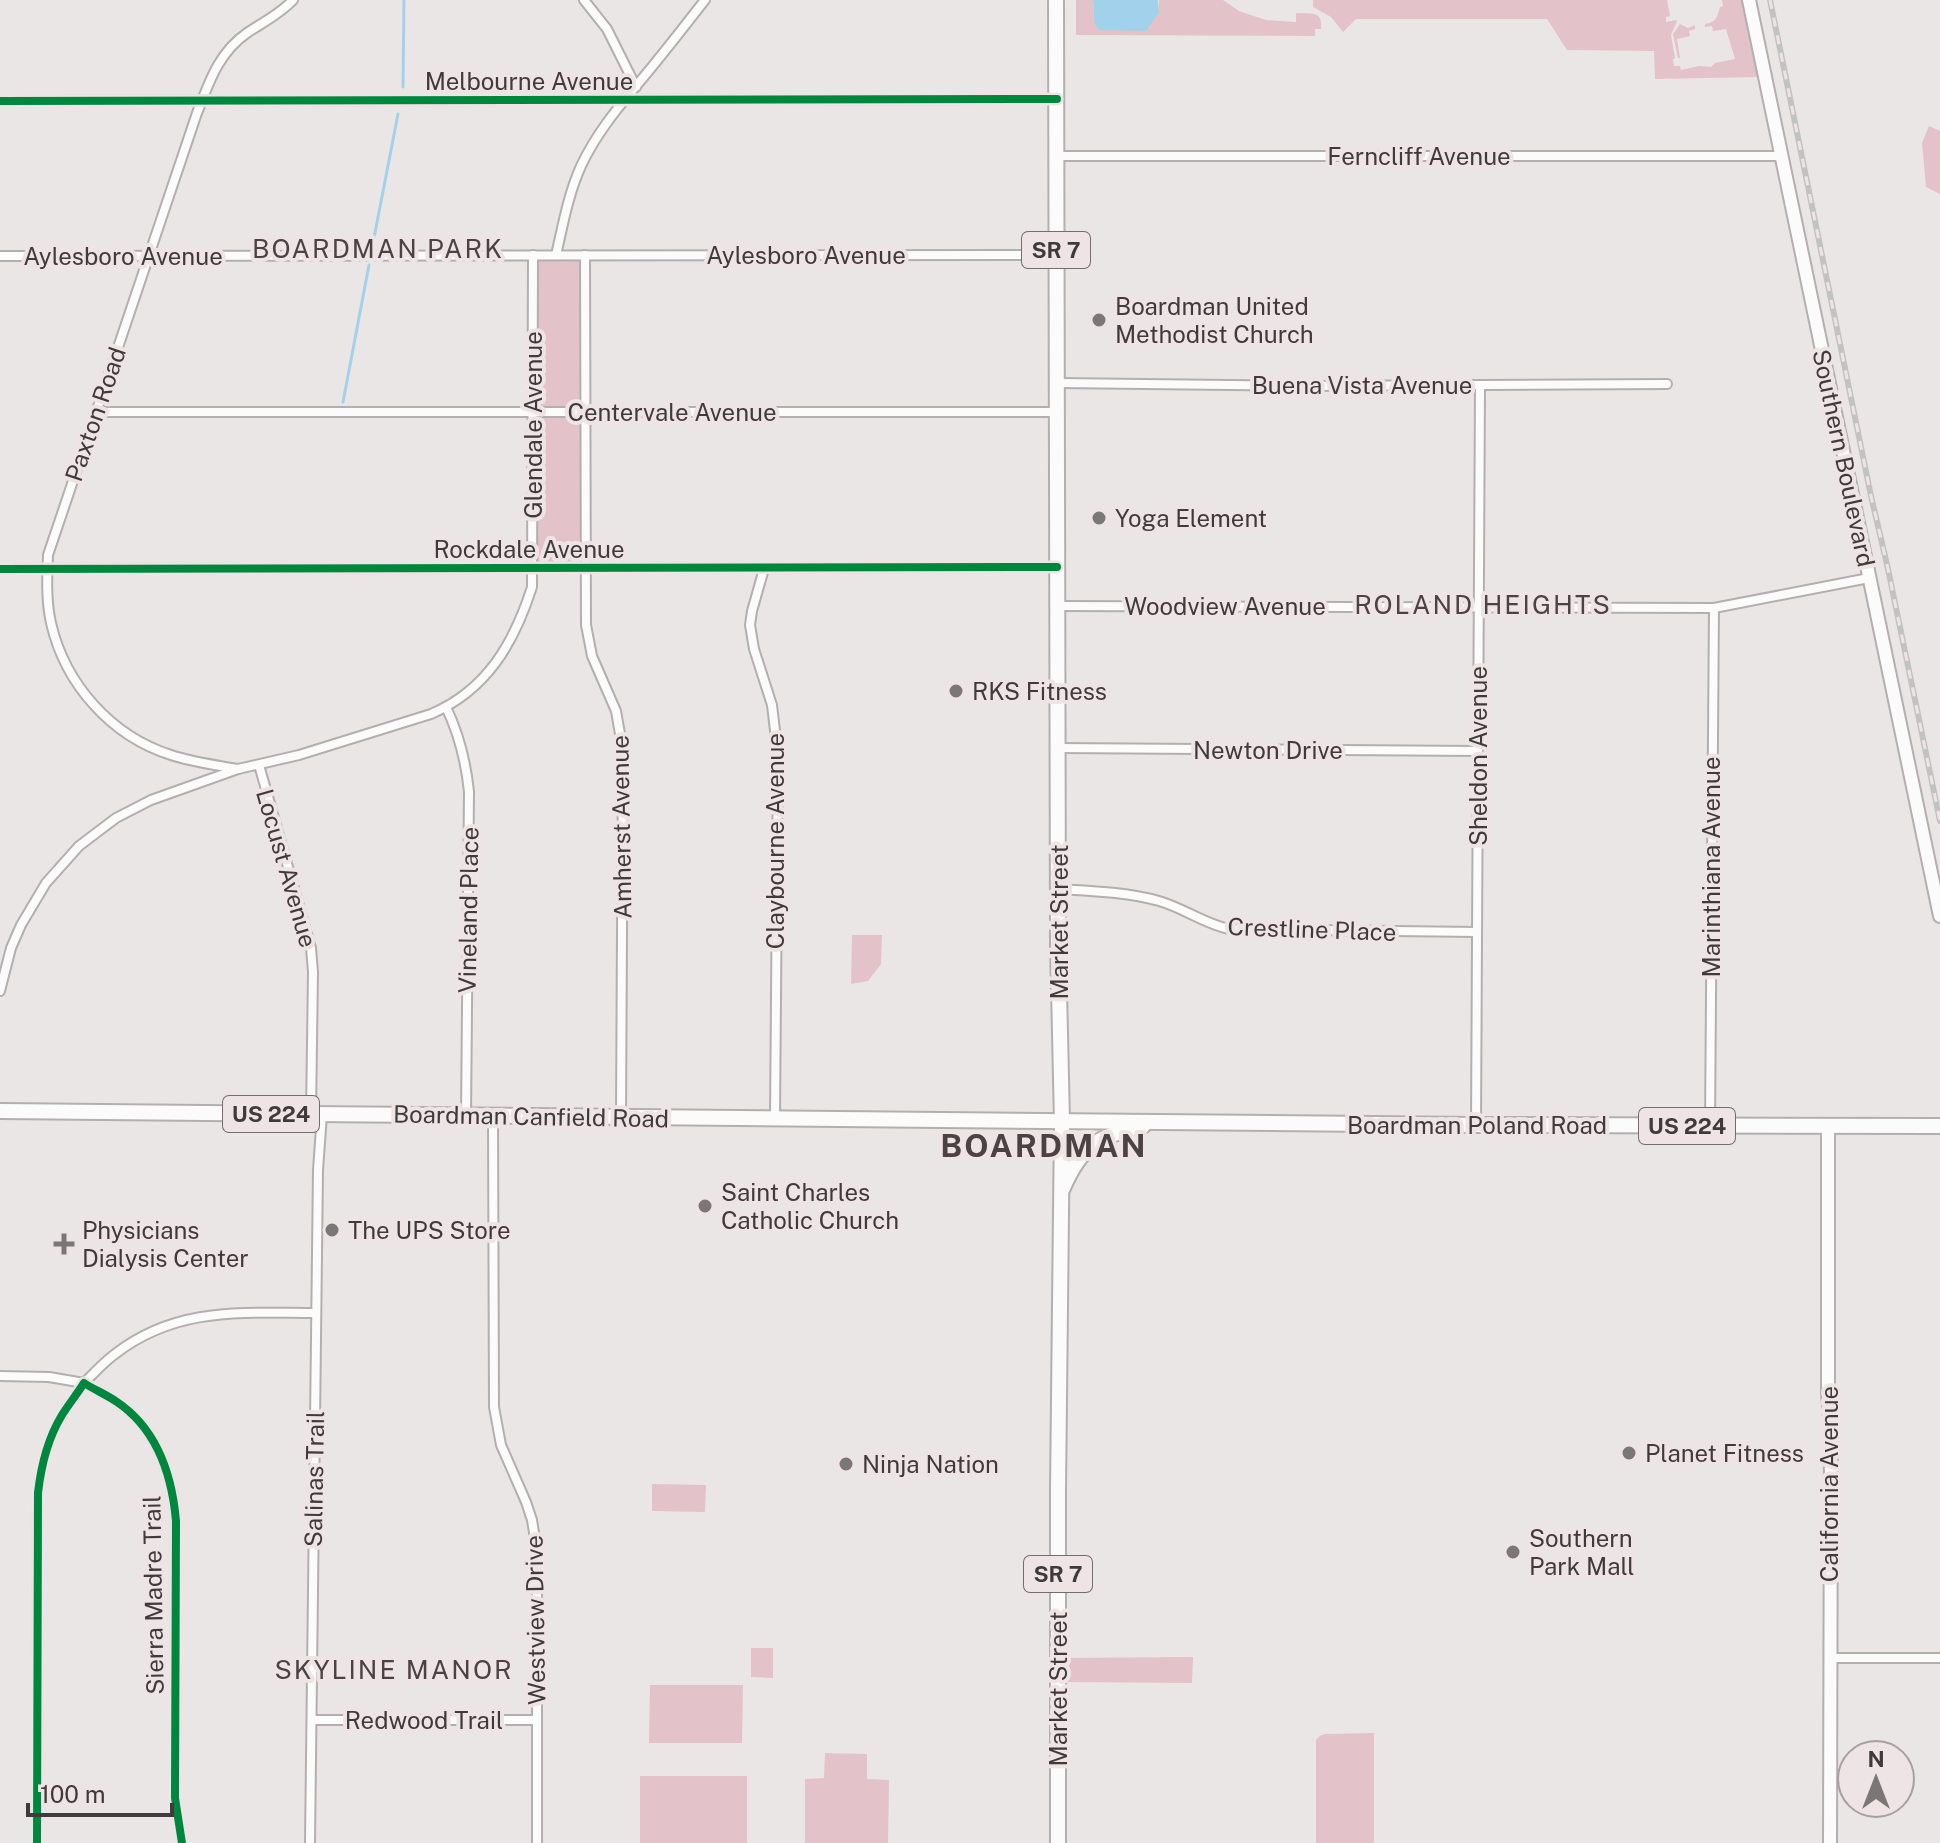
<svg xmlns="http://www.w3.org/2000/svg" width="1940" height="1843" viewBox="0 0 1940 1843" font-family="'Public Sans',sans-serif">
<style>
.green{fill:#e4c2c9}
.water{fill:#a2d2eb}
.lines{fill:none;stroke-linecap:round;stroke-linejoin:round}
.stream{stroke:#a2d2eb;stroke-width:3}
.street-casing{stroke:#b3afb0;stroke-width:12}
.secondary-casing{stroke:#b3afb0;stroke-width:16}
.primary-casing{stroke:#b3afb0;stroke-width:18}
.street{stroke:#fcfbfb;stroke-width:8}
.secondary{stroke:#fcfbfb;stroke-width:12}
.primary{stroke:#fcfbfb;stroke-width:14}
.rail-casing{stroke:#c3c2c2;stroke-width:6}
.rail{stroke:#eee3e5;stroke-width:3;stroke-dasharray:9;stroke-linecap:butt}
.cycleway-casing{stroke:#eee3e5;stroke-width:13}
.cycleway{stroke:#00873e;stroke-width:8}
.poi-dot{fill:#7b7677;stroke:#eee3e5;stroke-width:3}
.labels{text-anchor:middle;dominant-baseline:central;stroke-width:8;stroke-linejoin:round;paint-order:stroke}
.shield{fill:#eee3e5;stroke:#746d6e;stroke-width:2}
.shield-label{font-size:22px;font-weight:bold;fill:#3f3a3b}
.street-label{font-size:24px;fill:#3f3a3b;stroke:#eee3e5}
.poi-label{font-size:24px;fill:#3f3a3b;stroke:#eee3e5;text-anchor:start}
.neighbourhood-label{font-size:26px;letter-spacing:2px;fill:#4b4244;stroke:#eee3e5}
.district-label{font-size:32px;font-weight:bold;letter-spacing:2px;fill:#4b4244;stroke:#eee3e5}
</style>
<rect width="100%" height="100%" fill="#ebe6e6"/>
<g class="green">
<path d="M1076,0H1093L1094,22L1159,12V0H1223L1239,11L1266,20L1296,22V13C1311,14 1323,10 1321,29H1315V36L1076,35Z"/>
<path d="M1313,0H1667L1670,16L1666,17V22L1676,20L1677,21L1671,35L1675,58L1673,59L1674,66H1680L1681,70L1699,66L1711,67L1715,63L1735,59L1726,29L1713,31L1712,26L1705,27V24C1716,22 1717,18 1720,7L1723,6L1722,0H1742L1758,77L1655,79L1654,51L1567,50L1547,19H1356L1343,32L1331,17L1313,7Z"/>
<polygon points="1680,24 1688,28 1695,25 1695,29 1689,31 1690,36 1677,39 1680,58 1678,58 1673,34"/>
<polygon points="1929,126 1940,131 1940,194 1926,187 1922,143"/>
<polygon points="533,255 585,255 585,569 533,570"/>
<polygon points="852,935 882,935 881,964 868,981 851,984"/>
<polygon points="652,1484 706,1485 705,1512 652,1511"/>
<polygon points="751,1648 773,1648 773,1678 751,1677"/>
<polygon points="1193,1657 1192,1683 1058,1682 1058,1658"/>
<polygon points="650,1685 743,1685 742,1743 649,1743"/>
<polygon points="1374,1733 1374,1843 1316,1843 1316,1740 1320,1736 1325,1734"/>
<polygon points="825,1753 867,1754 867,1779 889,1780 888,1843 805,1843 805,1779 824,1778"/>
<rect x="640" y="1776" width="107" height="67"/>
</g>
<polygon class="water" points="1093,0 1158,0 1159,12 1146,31 1099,30 1094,22"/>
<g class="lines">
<g class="stream">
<polyline points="403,87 404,0"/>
<polyline points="373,243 398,114"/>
<polyline points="343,402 369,265"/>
</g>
<defs>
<g id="street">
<polyline points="584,0 607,29 636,87"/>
<polyline points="0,101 1057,99"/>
<polyline points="1057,156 1781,156"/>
<path d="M556,255C563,225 568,195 581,166C595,136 615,111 636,86C660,58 682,29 705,0"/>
<polyline points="585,255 586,625 592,656 616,711 623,751 621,1117"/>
<polyline points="0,256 1056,255"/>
<polyline points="1058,383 1309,386 1667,384"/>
<polyline points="96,412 1057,412"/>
<polyline points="0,569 1057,567"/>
<polyline points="764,569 752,611 750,625 754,649 772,705 778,756 775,1118"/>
<polyline points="1058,606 1714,608 1869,578"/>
<path d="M446,707C459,734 466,762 469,792L466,1116"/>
<polyline points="1058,748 1478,751"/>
<polyline points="259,765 311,948 313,972 311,1114"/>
<path d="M238,769C215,765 192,762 171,755C111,736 65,684 51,623C46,600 47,578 48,555L197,113C209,83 218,53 247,33C263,22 279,15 293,0"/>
<path d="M1058,889C1091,891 1127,892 1159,901C1184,908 1204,924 1229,929L1477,932"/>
<path d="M0,991L11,948L21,925L46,883L79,846L116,818L151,800L238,769L299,755L431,714C487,690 514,643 532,587L533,255"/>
<polyline points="493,1116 494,1407 501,1445 526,1502 532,1520 535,1539 537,1567 537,1843"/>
<polyline points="1476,1125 1480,386"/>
<polyline points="1710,1126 1714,608"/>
<path d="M0,1376L49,1377L84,1383C94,1373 104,1362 115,1354C177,1306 243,1313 316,1313"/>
<polyline points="1830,1658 1940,1658"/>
<polyline points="312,1720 537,1720"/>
<path d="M37,1843L38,1493C41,1466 48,1438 62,1415C69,1404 77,1394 84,1383C95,1390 107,1395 117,1402C157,1429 172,1475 176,1521L175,1798L182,1843"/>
<polyline points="310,1843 318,1170 322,1114"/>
</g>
<g id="secondary">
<polyline points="1749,0 1940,916"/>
<polyline points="1828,1125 1828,1393 1831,1431 1830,1843"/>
</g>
<g id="primary">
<polyline points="1056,0 1058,946 1062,1121 1058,1491 1058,1843"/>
<polyline points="0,1111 1476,1125 1940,1126"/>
<path d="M1063,1188C1082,1144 1098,1137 1143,1126"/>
</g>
</defs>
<use href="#street" class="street-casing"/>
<use href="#secondary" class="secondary-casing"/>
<use href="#primary" class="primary-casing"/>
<use href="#street" class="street"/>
<use href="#secondary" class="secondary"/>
<use href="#primary" class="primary"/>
<defs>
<polyline id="rail" points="1770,0 1871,496 1888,569 1940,821"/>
</defs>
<use href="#rail" class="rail-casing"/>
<use href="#rail" class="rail"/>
<defs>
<g id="cycleway">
<polyline points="0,101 1057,99"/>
<polyline points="0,569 1057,567"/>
<path d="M37,1843L38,1493C41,1466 48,1438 62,1415C69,1404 77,1394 84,1383C95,1390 107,1395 117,1402C157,1429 172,1475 176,1521L175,1798L182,1843"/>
</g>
</defs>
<use href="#cycleway" class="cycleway-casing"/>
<use href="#cycleway" class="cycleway"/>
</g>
<g class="poi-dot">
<circle cx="1099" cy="320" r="8"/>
<circle cx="1099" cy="518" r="8"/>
<circle cx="956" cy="691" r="8"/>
<circle cx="705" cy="1206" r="8"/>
<circle cx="332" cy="1230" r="8"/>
<path d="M60 1232h8v8h8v8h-8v8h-8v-8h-8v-8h8z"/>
<circle cx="1629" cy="1453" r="8"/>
<circle cx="846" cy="1464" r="8"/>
<circle cx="1513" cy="1552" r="8"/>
</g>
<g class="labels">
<g class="shield">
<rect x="1022" y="232" width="68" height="36" rx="6"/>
<rect x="223" y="1096" width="96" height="36" rx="6"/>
<rect x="1639" y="1108" width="96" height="36" rx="6"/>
<rect x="1024" y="1556" width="68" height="36" rx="6"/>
</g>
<g class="shield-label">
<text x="1056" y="250">SR 7</text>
<text x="271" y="1114">US 224</text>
<text x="1687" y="1126">US 224</text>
<text x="1058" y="1574">SR 7</text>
</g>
<g class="street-label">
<text x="529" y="81">Melbourne Avenue</text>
<text x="1419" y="156">Ferncliff Avenue</text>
<text x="806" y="255">Aylesboro Avenue</text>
<text x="123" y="256">Aylesboro Avenue</text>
<text x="1362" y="385">Buena Vista Avenue</text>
<text x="672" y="412">Centervale Avenue</text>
<text transform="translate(95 414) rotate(-71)">Paxton Road</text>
<text transform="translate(533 425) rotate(-90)">Glendale Avenue</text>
<text transform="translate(1844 458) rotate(78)">Southern Boulevard</text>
<text x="529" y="549">Rockdale Avenue</text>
<text x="1225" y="606">Woodview Avenue</text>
<text x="1268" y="750">Newton Drive</text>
<text transform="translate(1478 756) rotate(-90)">Sheldon Avenue</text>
<text transform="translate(621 827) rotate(-91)">Amherst Avenue</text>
<text transform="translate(775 841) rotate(-90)">Claybourne Avenue</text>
<text transform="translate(1711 867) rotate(-90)">Marinthiana Avenue</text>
<text transform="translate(287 868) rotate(74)">Locust Avenue</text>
<text transform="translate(468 910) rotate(-89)">Vineland Place</text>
<text transform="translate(1059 922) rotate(-90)">Market Street</text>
<text transform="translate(1312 929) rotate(2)">Crestline Place</text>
<text transform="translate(531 1116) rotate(1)">Boardman Canfield Road</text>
<text x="1477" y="1125">Boardman Poland Road</text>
<text transform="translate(314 1479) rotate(-89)">Salinas Trail</text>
<text transform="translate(1829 1484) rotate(-90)">California Avenue</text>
<text transform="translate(153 1595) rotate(-91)">Sierra Madre Trail</text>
<text transform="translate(535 1620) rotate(-91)">Westview Drive</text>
<text transform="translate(1058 1689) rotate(-90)">Market Street</text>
<text x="424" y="1720">Redwood Trail</text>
</g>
<g class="poi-label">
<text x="1115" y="306">Boardman United<tspan x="1115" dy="28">Methodist Church</tspan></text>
<text x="1115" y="518">Yoga Element</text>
<text x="972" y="691">RKS Fitness</text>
<text x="721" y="1192">Saint Charles<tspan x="721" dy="28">Catholic Church</tspan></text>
<text x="82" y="1230">Physicians<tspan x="82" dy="28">Dialysis Center</tspan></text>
<text x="348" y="1230">The UPS Store</text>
<text x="1645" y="1453">Planet Fitness</text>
<text x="862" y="1464">Ninja Nation</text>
<text x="1529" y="1538">Southern<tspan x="1529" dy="28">Park Mall</tspan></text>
</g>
<g class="neighbourhood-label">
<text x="378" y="248">BOARDMAN PARK</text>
<text x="1483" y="604">ROLAND HEIGHTS</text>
<text x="394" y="1669">SKYLINE MANOR</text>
</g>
<g class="district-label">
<text x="1044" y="1145">BOARDMAN</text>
</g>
</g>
<g transform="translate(1876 1779)"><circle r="38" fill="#eee3e5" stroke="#a89fa1" stroke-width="2"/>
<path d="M0-6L14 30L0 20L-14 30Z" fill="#7b7677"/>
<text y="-12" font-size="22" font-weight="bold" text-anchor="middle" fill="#3f3a3b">N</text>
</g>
<path d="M28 1803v12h144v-12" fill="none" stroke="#3f3a3b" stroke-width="4"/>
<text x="40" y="1803" font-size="24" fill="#3f3a3b" stroke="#eee3e5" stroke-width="6" paint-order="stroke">100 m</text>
</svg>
